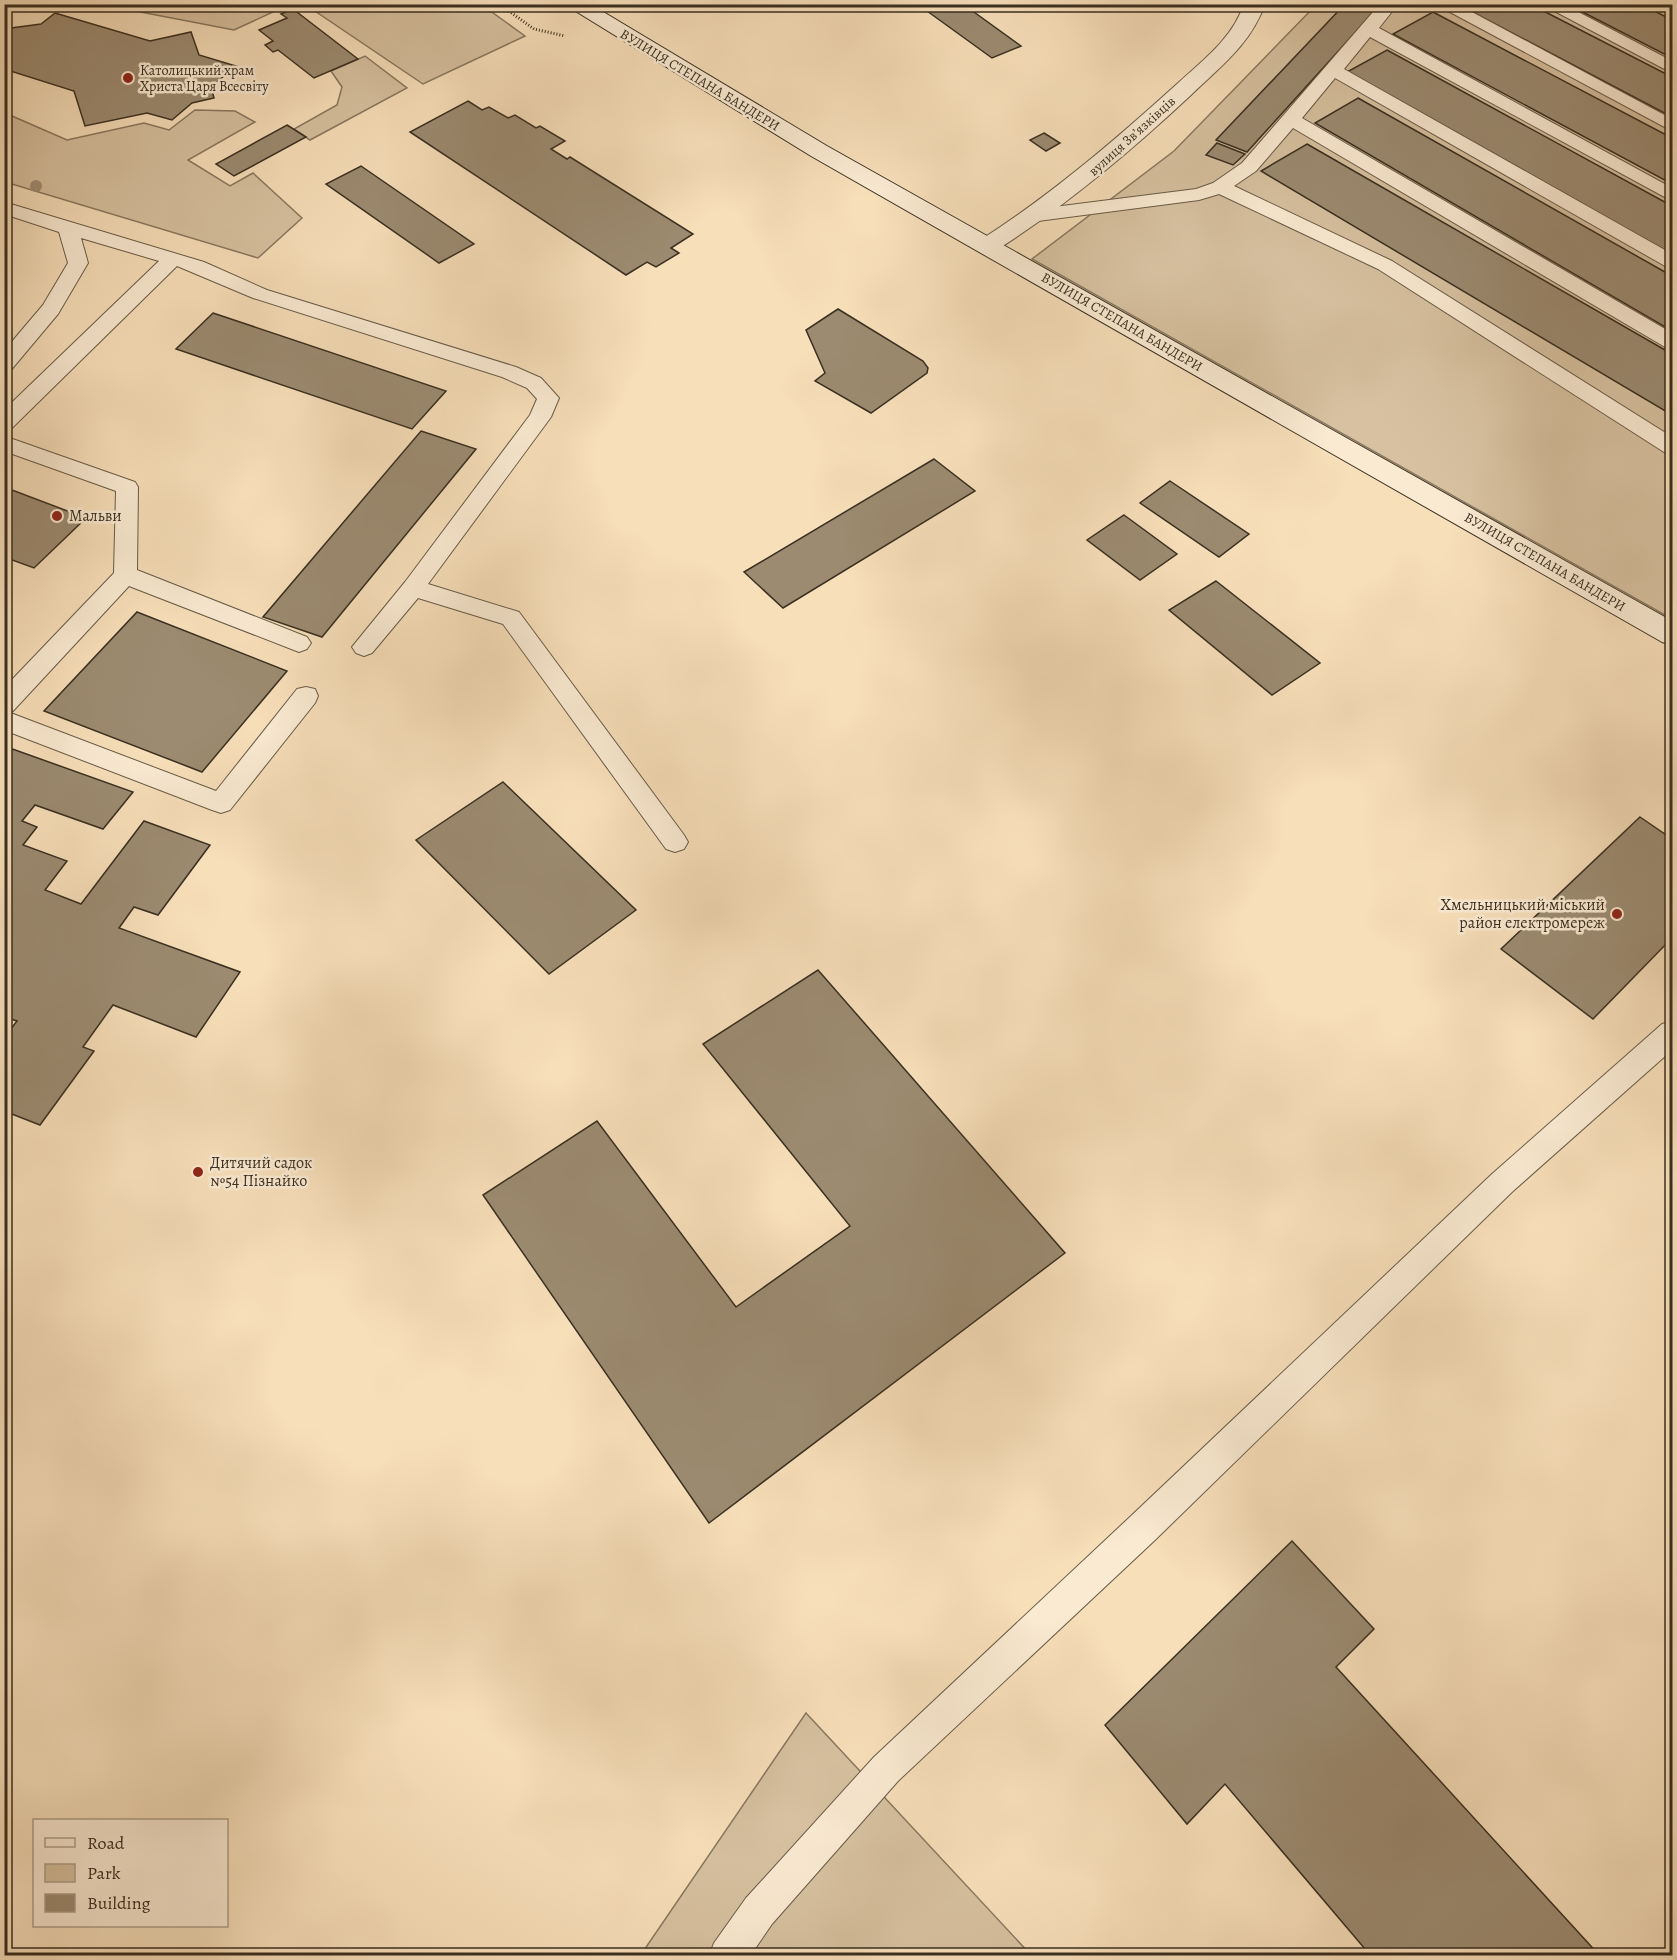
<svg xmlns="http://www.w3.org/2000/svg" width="1677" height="1960" viewBox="0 0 1677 1960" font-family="Alegreya,serif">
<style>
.green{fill:#d7c1a0;stroke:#887860;stroke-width:1.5}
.building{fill:#9c8b71;stroke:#3a2f21;stroke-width:1.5}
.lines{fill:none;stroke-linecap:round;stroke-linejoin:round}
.service-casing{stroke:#695b47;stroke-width:2}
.minor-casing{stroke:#695b47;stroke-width:2}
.secondary-casing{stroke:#3a2f21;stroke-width:2}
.path{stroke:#3a2f21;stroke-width:3;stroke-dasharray:1 2;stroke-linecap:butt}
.service{fill:#faead2;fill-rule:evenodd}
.minor{fill:#faead2;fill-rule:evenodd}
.secondary{fill:#faead2;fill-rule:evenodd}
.tree{fill:#a08e74}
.poi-dot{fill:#8f2418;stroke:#faead2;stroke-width:2}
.labels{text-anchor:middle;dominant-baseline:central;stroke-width:5;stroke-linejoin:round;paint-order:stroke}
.far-poi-label{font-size:14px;fill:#3a2f21;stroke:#faead2;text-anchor:start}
.far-street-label{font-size:14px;fill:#3a2f21;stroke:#faead2}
.poi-label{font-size:16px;fill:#3a2f21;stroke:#faead2;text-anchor:start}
</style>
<rect width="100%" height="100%" fill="#f7dfba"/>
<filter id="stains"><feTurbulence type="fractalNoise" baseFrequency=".00333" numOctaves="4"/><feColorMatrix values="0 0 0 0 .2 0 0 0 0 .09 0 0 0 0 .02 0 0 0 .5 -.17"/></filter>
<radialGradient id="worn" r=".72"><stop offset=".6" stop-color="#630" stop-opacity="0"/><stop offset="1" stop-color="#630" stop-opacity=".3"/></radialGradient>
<g class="green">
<polygon points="104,5 288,4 288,5 234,30"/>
<polygon points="306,5 482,5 525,36 423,84"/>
<polygon points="1316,5 1672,5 1672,619 1032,259 1174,151"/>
<polygon points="365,56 407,88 310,140 294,129 337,105 342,87 331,71"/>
<polygon points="195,110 235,111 255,122 188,160 230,186 253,173 302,218 258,258 5,182 5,113 67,140 144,123 169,130"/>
<polygon points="806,1713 1031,1955 640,1956"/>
</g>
<g class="building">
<polygon points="943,4 994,4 974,12 1021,46 992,58 927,11"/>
<polygon points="1345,4 1381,4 1247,152 1216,140"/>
<polygon points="1457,4 1530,4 1672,77 1672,117"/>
<polygon points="1567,4 1641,4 1672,20 1672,58"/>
<polygon points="293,9 358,59 314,78 278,50 273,52 265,45 273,41 259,30 287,18 281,14"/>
<polygon points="1433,12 1672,138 1672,184 1393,34"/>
<polygon points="55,13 150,41 191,32 199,55 236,66 211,87 214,98 192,103 172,120 147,113 85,126 74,91 4,69 4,29 41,24"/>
<polygon points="1387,50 1672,206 1672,255 1347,72"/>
<polygon points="1358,98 1672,276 1672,331 1315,123"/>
<polygon points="468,101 482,110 489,107 508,118 515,115 536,128 540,126 565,141 551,149 567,159 570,157 693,234 671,248 679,253 656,267 647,262 626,275 410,132"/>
<polygon points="287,125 306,137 234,176 216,164"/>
<polygon points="1044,133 1060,143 1046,151 1030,140"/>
<polygon points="1217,143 1245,154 1233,165 1206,155"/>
<polygon points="1307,144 1672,354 1672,415 1261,171"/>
<polygon points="361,166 474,244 439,263 326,184"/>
<polygon points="838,309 923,361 928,368 927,373 871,413 815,381 825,373 806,330"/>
<polygon points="213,313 446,391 412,429 176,349"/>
<polygon points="421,431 476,449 322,637 263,617"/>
<polygon points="934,459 975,491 783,608 744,572"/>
<polygon points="1170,481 1249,534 1219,557 1140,503"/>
<polygon points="4,487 86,518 34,568 4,557"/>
<polygon points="1124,515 1177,554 1140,580 1087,540"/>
<polygon points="1216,581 1320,663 1272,695 1169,610"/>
<polygon points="137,612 287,671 202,772 44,711"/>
<polygon points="4,746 133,792 103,829 35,805 22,821 37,827 23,845 67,861 45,890 81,904 144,821 210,845 158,915 134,907 119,928 240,972 196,1037 113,1005 83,1047 94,1051 40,1125 4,1111 4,1038 17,1021 4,1017"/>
<polygon points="503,782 636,910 549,974 416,840"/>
<polygon points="1640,817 1672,839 1672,938 1593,1019 1501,949"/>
<polygon points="818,970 1065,1253 709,1523 483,1195 597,1121 736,1307 850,1226 703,1044"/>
<polygon points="1292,1541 1374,1629 1336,1667 1600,1956 1371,1956 1225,1784 1187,1824 1105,1725"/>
</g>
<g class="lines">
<defs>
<g id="service">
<polygon points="1380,4 1398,4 1379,28 1672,188 1672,201 1370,37 1344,69 1672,254 1672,268 1665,266 1335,78 1302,118 1672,333 1672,349 1665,347 1293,128 1256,171 1234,186 1392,261 1672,437 1672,454 1664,452 1378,269 1219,194 1199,200 1038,221 1028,215 1038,209 1196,189 1213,183 1242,163"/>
<polygon points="1435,4 1457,4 1672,119 1672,131"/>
<polygon points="1541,4 1563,4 1672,61 1672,73"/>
<polygon points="1652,4 1672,4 1672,15"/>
<polygon points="4,202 204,262 267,290 516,367 541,378 559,398 551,417 428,584 519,612 684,835 688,842 684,849 675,852 666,849 503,624 418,598 372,653 364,656 356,653 352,647 405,582 530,415 537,399 527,388 502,377 253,298 177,266 12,428 4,430 4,410 159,261 81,238 88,263 58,314 11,370 4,372 4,351 43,305 68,263 59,232 4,214"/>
<polygon points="4,436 135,482 138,487 137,570 307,637 311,643 307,649 299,652 129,586 13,711 8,712 216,791 297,689 306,687 315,689 318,696 315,703 230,810 221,813 212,810 4,730 4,688 114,573 116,491 4,451"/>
<polygon points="1672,1021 1672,1050 1512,1192 1155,1540 898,1781 772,1924 750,1956 709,1956 714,1943 746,1898 874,1757 1131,1516 1492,1174 1662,1024"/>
</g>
<path id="minor" d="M1244,4H1265C1251,44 1220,67 1191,95C1130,152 1066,206 995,251L987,253L979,251L975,246L979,241C1051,195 1114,141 1177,84C1203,60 1232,39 1244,4Z"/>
<polygon id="secondary" points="564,4 590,4 827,146 1672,621 1672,645 1662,642 811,156"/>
</defs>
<use href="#service" class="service-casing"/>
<use href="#minor" class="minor-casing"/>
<use href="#secondary" class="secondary-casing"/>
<polyline class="path" points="499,4 534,29 565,36"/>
<use href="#service" class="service"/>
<use href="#minor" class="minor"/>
<use href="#secondary" class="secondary"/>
</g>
<circle class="tree" cx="36" cy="186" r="6"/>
<g class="poi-dot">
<circle cx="128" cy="78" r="6"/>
<circle cx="57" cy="516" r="6"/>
<circle cx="1617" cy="914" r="6"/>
<circle cx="198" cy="1172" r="6"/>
</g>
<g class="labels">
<g class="far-poi-label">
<text x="140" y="70">Католицький храм<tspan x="140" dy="16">Христа Царя Всесвіту</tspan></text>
</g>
<g class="far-street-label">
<text transform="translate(700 80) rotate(31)">ВУЛИЦЯ СТЕПАНА БАНДЕРИ</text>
<text transform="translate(1132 136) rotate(-42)">вулиця Звʼязківців</text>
<text transform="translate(1122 322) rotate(30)">ВУЛИЦЯ СТЕПАНА БАНДЕРИ</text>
<text transform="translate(1545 562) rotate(30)">ВУЛИЦЯ СТЕПАНА БАНДЕРИ</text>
</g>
<g class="poi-label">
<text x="69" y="516">Мальви</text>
<text x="1605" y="905" text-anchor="end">Хмельницький міський<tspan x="1605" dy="18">район електромереж</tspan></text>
<text x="210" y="1163">Дитячий садок<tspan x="210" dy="18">№54 Пізнайко</tspan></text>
</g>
</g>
<rect width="1677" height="1960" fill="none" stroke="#f7dfba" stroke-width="24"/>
<rect x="6" y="6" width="1665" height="1948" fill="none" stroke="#3a2f21" stroke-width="3"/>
<rect x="12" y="12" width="1653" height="1936" fill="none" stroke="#3a2f21" stroke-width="1.5"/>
<rect x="33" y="1819" width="195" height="108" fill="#faead2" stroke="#ad9f8b" stroke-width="1.5"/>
<rect x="45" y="1838" width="30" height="9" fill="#faead2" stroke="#ad9f8b" stroke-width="1.5"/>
<text x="87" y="1849" font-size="18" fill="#3a2f21">Road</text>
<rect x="45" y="1864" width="30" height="18" fill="#d7c1a0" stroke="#ad9f8b" stroke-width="1.5"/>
<text x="87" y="1879" font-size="18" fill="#3a2f21">Park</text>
<rect x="45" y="1894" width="30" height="18" fill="#9c8b71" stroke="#ad9f8b" stroke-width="1.5"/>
<text x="87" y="1909" font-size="18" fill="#3a2f21">Building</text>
<rect width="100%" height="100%" filter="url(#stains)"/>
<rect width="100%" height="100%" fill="url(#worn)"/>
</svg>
